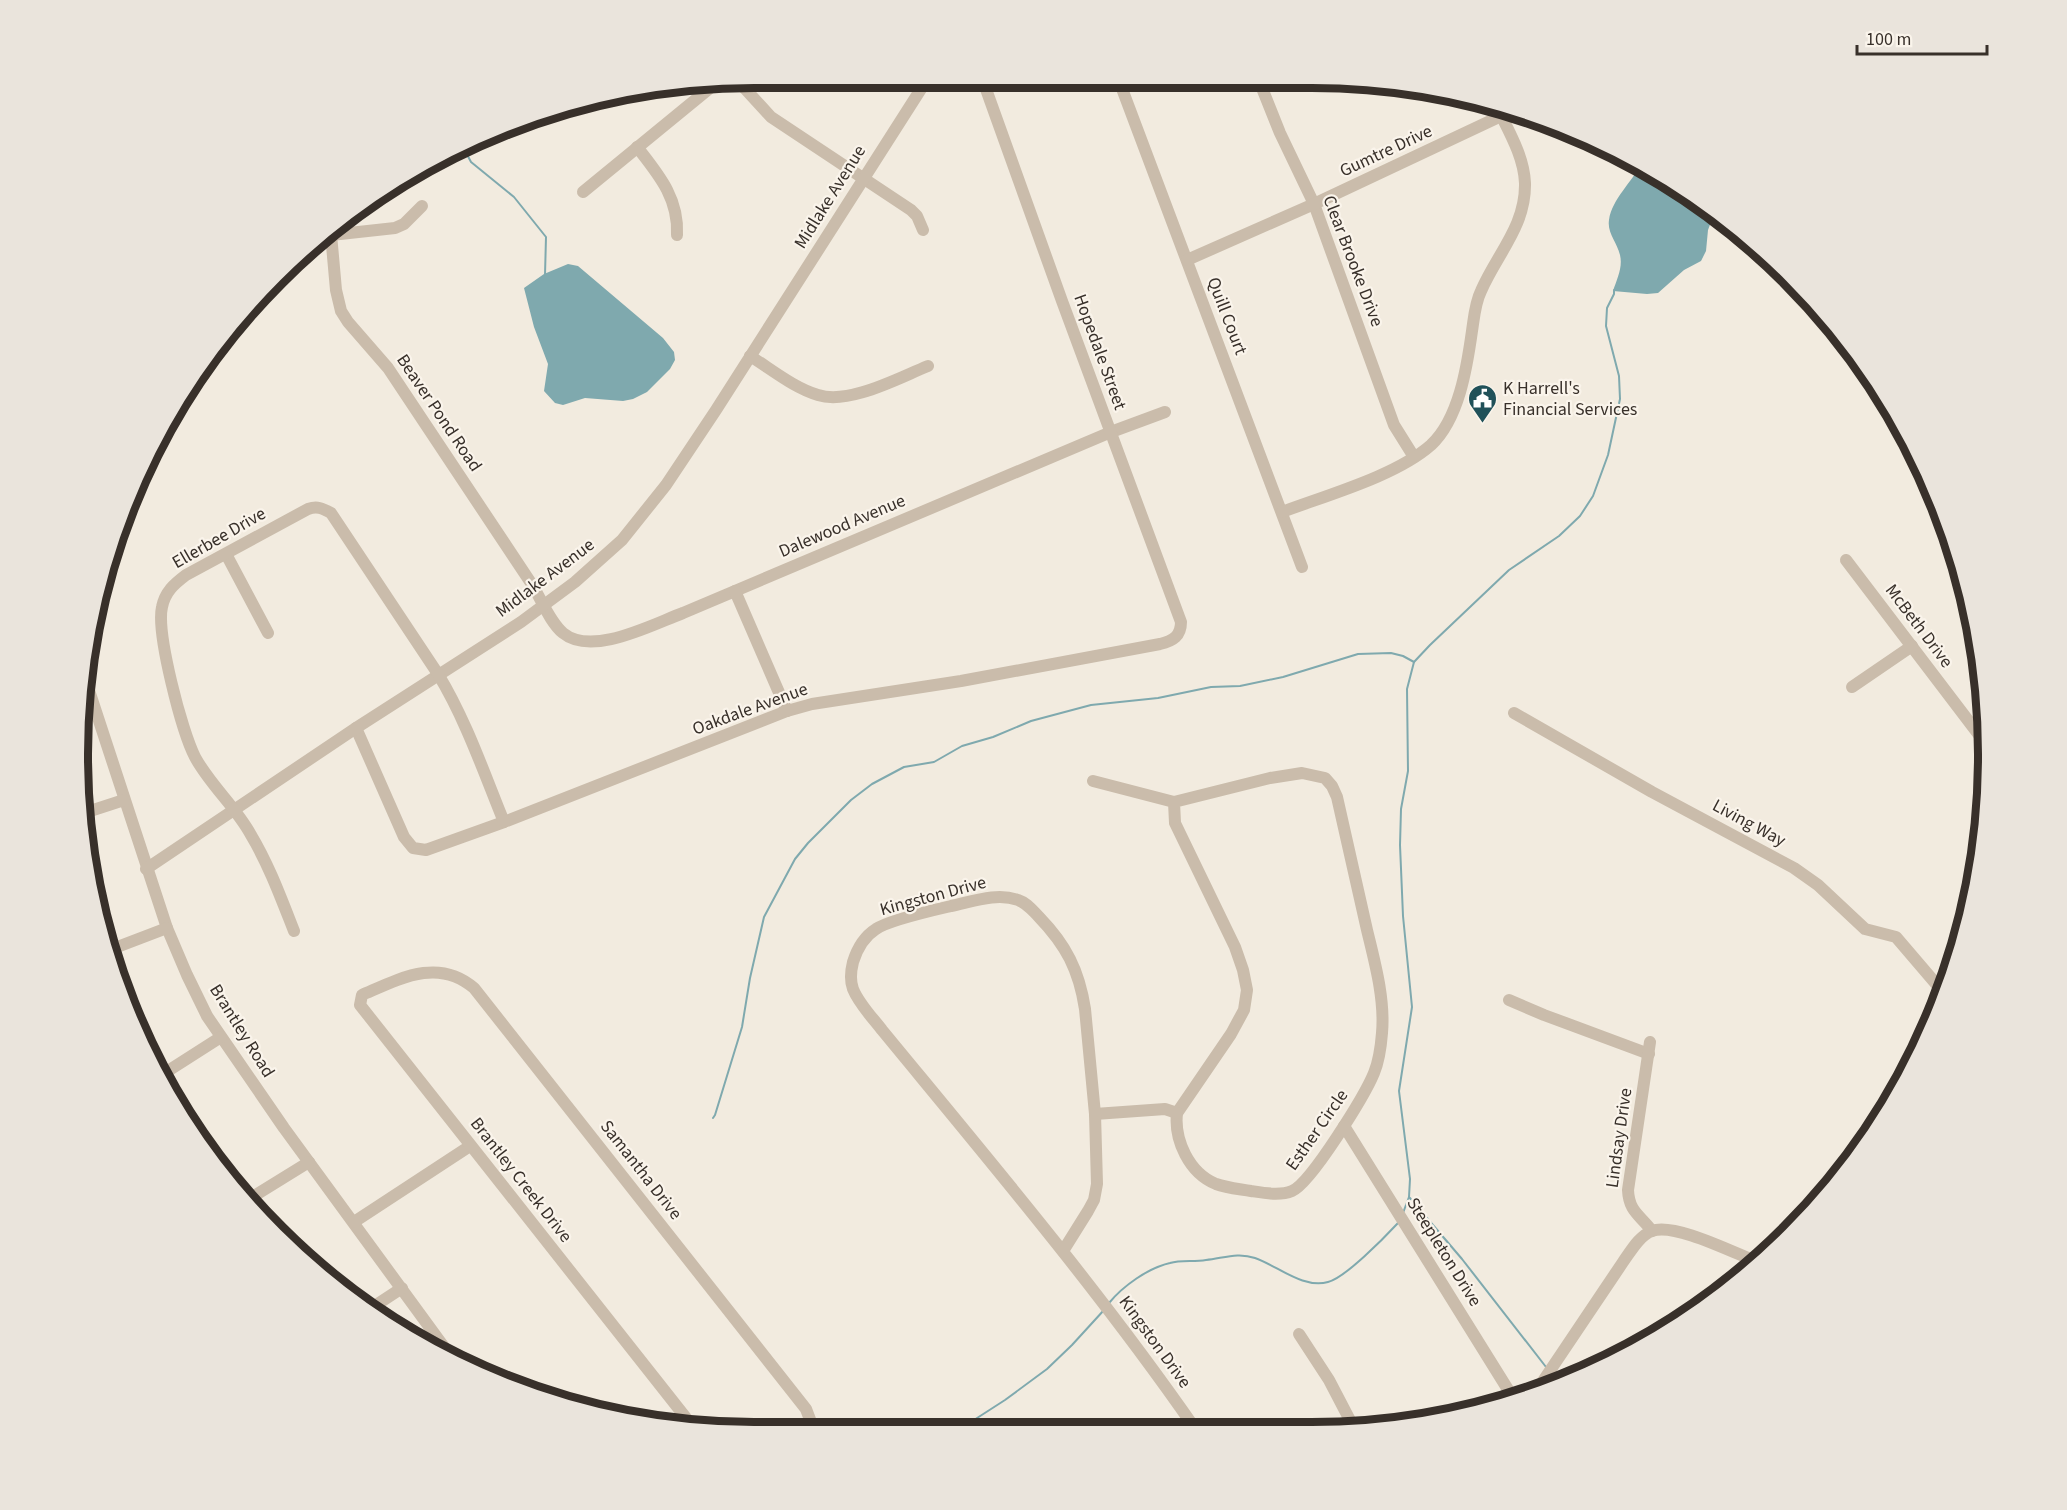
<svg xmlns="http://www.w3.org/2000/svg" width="2067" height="1510" viewBox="0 0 2067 1510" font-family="'Source Sans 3',sans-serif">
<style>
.water{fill:#7fa9ae}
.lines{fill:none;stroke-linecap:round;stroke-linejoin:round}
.stream{stroke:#7fa9ae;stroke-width:2}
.minor{stroke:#cabcab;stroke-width:12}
.labels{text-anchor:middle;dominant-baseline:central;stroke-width:4.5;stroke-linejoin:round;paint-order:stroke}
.street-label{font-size:18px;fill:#38302a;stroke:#faf4eb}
.poi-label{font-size:18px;fill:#38302a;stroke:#faf4eb;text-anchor:start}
.rim{fill:none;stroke:#38302a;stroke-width:8}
</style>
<rect width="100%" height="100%" fill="#f2ebdf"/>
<g class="water">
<path d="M1641,164L1651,169L1714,214L1708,230L1706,251L1701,261L1684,270L1658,293L1647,294L1613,291C1617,279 1623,267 1620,255C1617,242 1607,233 1609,220C1612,199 1632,182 1641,164Z"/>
<polygon points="568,264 578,266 663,338 674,352 675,360 670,369 647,392 633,399 623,401 585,398 563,405 555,403 544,391 548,364 534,327 524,288 544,274"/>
</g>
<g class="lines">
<g class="stream">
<polyline points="463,147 471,162 514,197 546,237 545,275"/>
<polyline points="713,1118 715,1115 742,1027 750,978 764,917 795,859 808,843 851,800 872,784 904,767 934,762 962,746 993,737 1031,721 1091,705 1158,698 1211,687 1240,686 1283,677 1358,654 1391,653 1403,656 1414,662"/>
<polyline points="1409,1197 1462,1259 1546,1367"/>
<polyline points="1403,1213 1409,1197 1410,1179 1399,1091 1412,1007 1403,916 1400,845 1401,809 1408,771 1407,689 1414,662 1430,645 1509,570 1559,536 1580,516 1593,496 1608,455 1620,399 1619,376 1606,326 1607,308 1614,294 1614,290"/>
<path d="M1109,1303C1123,1286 1148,1268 1170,1263C1181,1260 1194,1262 1206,1260C1224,1258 1238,1252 1255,1258C1278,1266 1303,1289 1328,1282C1345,1278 1385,1237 1398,1223"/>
<polyline points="1551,1374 1558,1384"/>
<polyline points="960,1429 1005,1400 1047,1369 1072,1345 1104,1310"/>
</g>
<g class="minor">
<polyline points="1118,78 1302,567"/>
<polyline points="1258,78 1280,133 1314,204 1394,425 1414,457"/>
<polyline points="737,80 771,117 911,210 917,216 923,230"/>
<path d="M637,147C658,174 679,198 677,235"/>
<polyline points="583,192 716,83"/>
<path d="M331,234L336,290L341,311L348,322L388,368L533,586C542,601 550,622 563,633C592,657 653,624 683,613L1111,432L1165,412"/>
<polyline points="331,235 395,228 404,224 422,206"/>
<polyline points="1187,260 1314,204 1501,116"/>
<path d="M750,356C771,369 794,388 818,395C849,405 898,378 928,366"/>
<path d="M1282,512C1327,495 1396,476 1431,445C1459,419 1467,367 1472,331C1474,318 1475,303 1481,291C1497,254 1526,226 1525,183C1524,156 1508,130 1497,107"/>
<polyline points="226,554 268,633"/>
<polyline points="1846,560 1986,744"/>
<polyline points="735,591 787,711"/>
<polyline points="84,675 167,928 187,975 207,1016 284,1128 455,1362"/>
<polyline points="1852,687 1912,646"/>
<polyline points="1514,713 1652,792 1794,868 1818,885 1865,929 1896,937 1943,992"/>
<path d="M356,728L404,837L413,848L426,850L504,822L787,711L812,704L961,681L1160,644C1173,641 1181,636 1181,622L1062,301L982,78"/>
<path d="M1093,781L1174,802L1270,778L1302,773L1325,778L1332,786L1337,797C1347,841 1357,886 1367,930C1375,963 1385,999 1382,1033C1381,1046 1379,1061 1374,1073C1365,1095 1311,1183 1292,1191C1280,1196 1264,1193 1251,1191C1240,1189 1227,1188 1216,1184C1189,1173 1174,1140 1177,1113L1231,1034L1244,1010L1247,990L1243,970L1235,947L1175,823L1174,802"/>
<polyline points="84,813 124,800"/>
<polyline points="146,869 356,728 521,622 575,582 622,540 666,485 716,410 928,78"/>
<path d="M294,931C281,898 269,865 251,835C236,807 210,785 195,757C182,732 156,633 162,607C165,592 174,584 186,575L308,509C317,506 322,508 331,513L438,674C466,720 484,773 504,822"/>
<polyline points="112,949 167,928"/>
<polyline points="1509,1000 1544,1015 1649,1054"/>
<path d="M1650,1042L1628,1190C1629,1212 1640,1215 1652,1231"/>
<polyline points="160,1076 221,1037"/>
<polyline points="1095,1114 1165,1109 1177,1113"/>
<polyline points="1344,1126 1512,1396"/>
<polyline points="246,1201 309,1162"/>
<polyline points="354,1222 470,1146"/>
<path d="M1063,1251L1088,1211L1094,1200L1097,1184L1095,1114L1085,1009C1079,970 1066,945 1039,917C1032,910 1027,903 1018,900C997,892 971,902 951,906C934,910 889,920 876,929C865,936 857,949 853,962C851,970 850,981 853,989C859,1004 872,1017 882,1030C989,1160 1098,1289 1194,1427"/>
<polyline points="370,1309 402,1288"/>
<polyline points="1299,1334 1329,1380 1353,1426"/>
<path d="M1537,1390L1623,1262C1631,1251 1639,1236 1652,1231C1674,1222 1736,1254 1760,1263"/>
<path d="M694,1428L360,1005L362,995C399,979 438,957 474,988L806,1409L814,1430"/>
</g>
</g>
<defs>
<symbol id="civic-pin" viewBox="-11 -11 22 30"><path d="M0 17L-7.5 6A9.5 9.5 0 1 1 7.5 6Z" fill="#205159" stroke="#faf4eb"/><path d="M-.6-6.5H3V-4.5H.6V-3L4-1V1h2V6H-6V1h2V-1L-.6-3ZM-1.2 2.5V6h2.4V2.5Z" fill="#fff"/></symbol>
</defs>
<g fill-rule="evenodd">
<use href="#civic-pin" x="1466" y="382" width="33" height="45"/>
</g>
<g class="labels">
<g class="street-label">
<text transform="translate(1386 151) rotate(-25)">Gumtre Drive</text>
<text transform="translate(830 197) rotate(-58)">Midlake Avenue</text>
<text transform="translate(1353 261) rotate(69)">Clear Brooke Drive</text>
<text transform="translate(1227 316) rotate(69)">Quill Court</text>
<text transform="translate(1100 352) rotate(70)">Hopedale Street</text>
<text transform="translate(439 413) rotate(56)">Beaver Pond Road</text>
<text transform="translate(842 526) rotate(-23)">Dalewood Avenue</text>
<text transform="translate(219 538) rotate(-30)">Ellerbee Drive</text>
<text transform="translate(545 578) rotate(-37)">Midlake Avenue</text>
<text transform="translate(1919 626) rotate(53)">McBeth Drive</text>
<text transform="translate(750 709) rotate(-20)">Oakdale Avenue</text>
<text transform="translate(1749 823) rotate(28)">Living Way</text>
<text transform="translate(933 896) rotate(-15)">Kingston Drive</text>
<text transform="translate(242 1031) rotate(58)">Brantley Road</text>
<text transform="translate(1317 1130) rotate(-55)">Esther Circle</text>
<text transform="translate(1619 1138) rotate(-82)">Lindsay Drive</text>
<text transform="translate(641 1170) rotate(52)">Samantha Drive</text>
<text transform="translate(521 1180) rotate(52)">Brantley Creek Drive</text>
<text transform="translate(1444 1252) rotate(58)">Steepleton Drive</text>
<text transform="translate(1155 1342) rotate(54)">Kingston Drive</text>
</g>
<g class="poi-label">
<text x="1503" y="388">K Harrell's<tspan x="1503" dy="21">Financial Services</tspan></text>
</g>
</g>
<path d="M0 0H2067V1510H0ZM754 88H1312A666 666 0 0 1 1978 754V756A666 666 0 0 1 1312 1422H754A666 666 0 0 1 88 756V754A666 666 0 0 1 754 88Z" fill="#eae4dc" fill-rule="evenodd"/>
<path class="rim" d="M754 88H1312A666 666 0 0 1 1978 754V756A666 666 0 0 1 1312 1422H754A666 666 0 0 1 88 756V754A666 666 0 0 1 754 88Z"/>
<path d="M1857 45v9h130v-9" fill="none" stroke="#38302a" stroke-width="3"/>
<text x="1866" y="45" font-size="18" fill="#38302a" stroke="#faf4eb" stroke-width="4.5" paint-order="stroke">100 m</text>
</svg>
